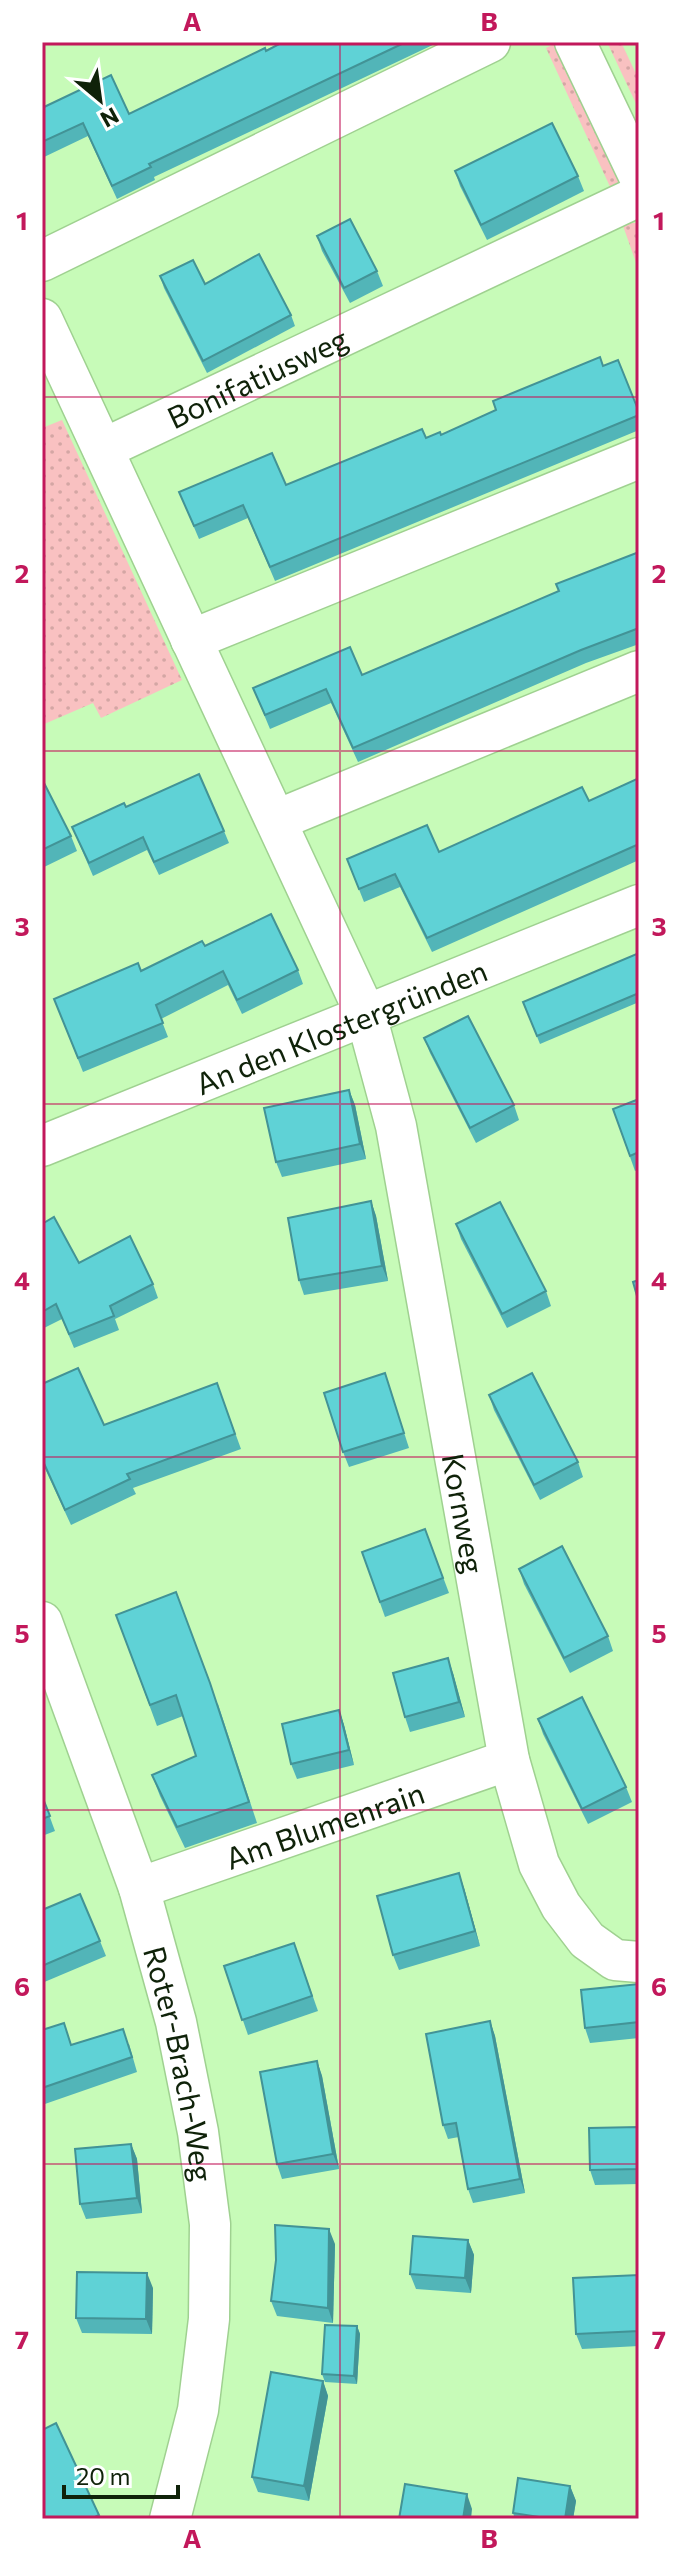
<svg xmlns="http://www.w3.org/2000/svg" width="681" height="2561" viewBox="0 0 681 2561" font-family="Commissioner,sans-serif">
<style>
.grass{fill:url(#grass-dots)}
.lines{fill:none;stroke-linecap:round;stroke-linejoin:round}
.minor-casing{stroke:#9fd190;stroke-width:43}
.minor{stroke:#fff;stroke-width:40}
.wall{fill:#52b5b8}
.shaded-wall{fill:#429396}
.building{fill:#5fd2d6;stroke:#429396;stroke-width:2}
.grid{fill:none;stroke:#c2185b;stroke-width:2;stroke-opacity:0.55}
.labels{text-anchor:middle;dominant-baseline:central;stroke-width:6;stroke-linejoin:round;paint-order:stroke}
.street-label{font-size:30px;fill:#0f2209;stroke:#fff}
.neatline{fill:none;stroke:#c2185b;stroke-width:3}
.grid-label{font-size:26px;text-anchor:middle;font-weight:bold;fill:#c2185b}
</style>
<defs>
<pattern id="grass-dots" width="8" height="8" patternUnits="userSpaceOnUse" patternTransform="scale(2)"><rect width="8" height="8" fill="#f9c1c1"/><path d="M2 2h.1M6 6h.1" fill="none" stroke="#d4a6a4" stroke-width="1.8" stroke-linecap="round"/></pattern>
</defs>
<rect width="100%" height="100%" fill="#c7fbb8"/>
<g class="grass">
<polygon points="558,42 624,186 612,191 546,48"/>
<polygon points="607,42 621,42 639,80 639,110"/>
<polygon points="622,223 639,223 639,271"/>
<polygon points="62,420 182,680 101,718 93,703 42,725 42,428"/>
</g>
<g class="lines">
<defs>
<g id="minor">
<polyline points="575,42 639,176"/>
<polyline points="42,261 490,42"/>
<path id="s1" d="M42,319L366,1015L396,1126L509,1760L539,1864L561,1906L587,1940L615,1960L639,1962"/>
<path id="s2" d="M103,449L639,196"/>
<polyline points="191,640 639,458"/>
<polyline points="277,820 639,671"/>
<path id="s3" d="M42,1146L639,905"/>
<path id="s4" d="M42,1622L139,1888L176,2022L198,2132L210,2224L209,2319L198,2410L170,2519"/>
<path id="s5" d="M139,1888L509,1760"/>
</g>
</defs>
<use href="#minor" class="minor-casing"/>
<use href="#minor" class="minor"/>
</g>
<g class="wall">
<polygon points="283,42 439,42 154,177 155,180 117,199 88,136 42,158 42,108 129,114"/>
<polygon points="455,171 578,176 584,191 487,240 460,186"/>
<polygon points="317,236 377,271 383,286 350,303 322,251"/>
<polygon points="160,276 205,284 291,315 295,326 207,373 164,288"/>
<polygon points="603,366 639,412 639,430 275,581 248,518 199,539 179,492 286,485 426,438 441,435"/>
<polygon points="639,552 639,644 586,663 358,762 331,703 270,729 253,688 362,675 559,591"/>
<polygon points="639,778 639,860 432,952 400,887 364,902 347,859 439,852 589,801"/>
<polygon points="42,779 71,836 77,851 42,868"/>
<polygon points="126,807 224,831 229,843 159,875 147,850 93,876 72,827"/>
<polygon points="205,946 298,970 303,984 242,1014 228,985 161,1019 168,1037 83,1072 54,999 141,971"/>
<polygon points="639,953 639,1002 540,1044 523,1002"/>
<polygon points="424,1038 514,1105 519,1120 476,1143 430,1053"/>
<polygon points="349,1090 355,1105 366,1159 282,1177 276,1162"/>
<polygon points="639,1099 639,1169 635,1171 613,1109"/>
<polygon points="371,1201 376,1216 388,1281 304,1295 299,1280"/>
<polygon points="42,1224 79,1263 153,1284 158,1298 115,1319 119,1330 74,1348 62,1319 42,1329"/>
<polygon points="456,1224 546,1291 551,1306 507,1328 461,1239"/>
<polygon points="385,1373 409,1448 349,1467 343,1452"/>
<polygon points="217,1383 241,1449 133,1488 136,1494 71,1525 42,1462 42,1384 104,1425"/>
<polygon points="489,1395 578,1462 583,1477 540,1500 494,1410"/>
<polygon points="425,1529 449,1593 385,1617 362,1552"/>
<polygon points="519,1569 608,1636 613,1651 570,1673 524,1584"/>
<polygon points="116,1615 218,1704 257,1823 185,1848 160,1796 152,1775 196,1756 183,1716 157,1726"/>
<polygon points="453,1673 465,1717 410,1732 405,1717"/>
<polygon points="339,1710 344,1725 354,1765 297,1779 291,1764"/>
<polygon points="538,1719 626,1787 632,1802 588,1824 543,1734"/>
<polygon points="42,1796 55,1831 42,1836"/>
<polygon points="464,1888 480,1946 399,1970 393,1955"/>
<polygon points="42,1910 100,1941 106,1956 42,1983"/>
<polygon points="294,1943 318,2011 248,2035 224,1966"/>
<polygon points="639,1984 639,2038 590,2043 585,2028"/>
<polygon points="490,2021 495,2036 525,2193 473,2203 468,2189 459,2137 448,2139 443,2125"/>
<polygon points="42,2030 71,2045 129,2044 137,2072 42,2105"/>
<polygon points="317,2061 322,2076 339,2169 282,2179 277,2164"/>
<polygon points="639,2127 639,2184 595,2185 590,2170"/>
<polygon points="131,2144 137,2159 142,2213 86,2219 80,2204"/>
<polygon points="468,2240 474,2255 471,2293 416,2289 410,2274"/>
<polygon points="335,2244 333,2323 277,2316 271,2301"/>
<polygon points="639,2275 639,2346 582,2349 576,2334"/>
<polygon points="153,2288 152,2334 82,2333 76,2318"/>
<polygon points="357,2326 360,2334 357,2384 325,2382 322,2374"/>
<polygon points="323,2381 328,2396 309,2501 258,2492 252,2477"/>
<polygon points="570,2486 576,2501 573,2519 515,2519 513,2513"/>
</g>
<g class="shaded-wall">
<polygon points="349,1090 355,1105 366,1159 360,1144"/>
<polygon points="371,1201 376,1216 388,1281 382,1266"/>
<polygon points="448,1658 453,1673 465,1717 459,1702"/>
<polygon points="339,1710 344,1725 354,1765 349,1750"/>
<polygon points="459,1873 464,1888 480,1946 475,1931"/>
<polygon points="490,2021 495,2036 525,2193 520,2179"/>
<polygon points="317,2061 322,2076 339,2169 333,2154"/>
<polygon points="131,2144 137,2159 142,2213 137,2198"/>
<polygon points="329,2229 335,2244 333,2323 328,2308"/>
<polygon points="468,2240 474,2255 471,2293 465,2278"/>
<polygon points="147,2273 153,2288 152,2334 146,2319"/>
<polygon points="357,2326 360,2334 357,2384 354,2376"/>
<polygon points="323,2381 328,2396 309,2501 304,2486"/>
<polygon points="570,2486 576,2501 573,2519 565,2519"/>
<polygon points="467,2494 472,2509 471,2519 463,2519"/>
</g>
<g class="building">
<polygon points="283,42 406,42 149,164 151,167 112,186 83,123 42,142 42,108 111,75 129,114 265,48 266,51"/>
<polygon points="552,123 578,176 481,225 455,171"/>
<polygon points="350,219 377,271 344,288 317,236"/>
<polygon points="259,254 291,315 203,361 160,276 193,260 205,284"/>
<polygon points="600,357 603,366 618,360 639,412 639,415 270,567 243,505 194,526 179,492 272,453 286,485 422,429 426,438 440,432 441,435 496,410 493,401"/>
<polygon points="639,552 639,628 581,650 353,748 326,689 265,715 253,688 350,647 362,675 559,591 556,584"/>
<polygon points="199,774 224,831 154,862 143,837 89,863 72,827 124,803 126,807"/>
<polygon points="639,778 639,844 427,938 395,874 359,889 347,859 427,825 439,852 582,787 589,801"/>
<polygon points="42,779 71,836 42,850"/>
<polygon points="271,914 298,970 237,1000 223,971 156,1005 163,1023 78,1058 54,999 138,963 141,971 202,941 205,946"/>
<polygon points="639,953 639,993 537,1036 523,1002"/>
<polygon points="468,1016 514,1105 470,1128 424,1038"/>
<polygon points="349,1090 360,1144 276,1162 264,1108"/>
<polygon points="639,1099 639,1152 630,1156 613,1109"/>
<polygon points="371,1201 382,1266 299,1280 288,1218"/>
<polygon points="500,1202 546,1291 502,1314 456,1224"/>
<polygon points="54,1217 79,1263 130,1236 153,1284 110,1306 114,1316 69,1334 56,1304 42,1312 42,1224"/>
<polygon points="639,1280 639,1303 633,1282"/>
<polygon points="78,1368 104,1425 217,1383 235,1434 127,1474 130,1479 65,1510 42,1459 42,1384"/>
<polygon points="385,1373 404,1433 343,1452 324,1393"/>
<polygon points="532,1373 578,1462 534,1485 489,1395"/>
<polygon points="425,1529 443,1578 380,1602 362,1552"/>
<polygon points="562,1546 608,1636 564,1658 519,1569"/>
<polygon points="176,1592 210,1683 249,1802 177,1827 152,1775 196,1756 176,1695 150,1705 116,1615"/>
<polygon points="448,1658 459,1702 405,1717 393,1673"/>
<polygon points="582,1697 626,1787 582,1809 538,1719"/>
<polygon points="339,1710 349,1750 291,1764 282,1724"/>
<polygon points="42,1796 50,1816 42,1819"/>
<polygon points="459,1873 475,1931 393,1955 377,1896"/>
<polygon points="80,1894 100,1941 42,1966 42,1910"/>
<polygon points="294,1943 312,1996 242,2020 224,1966"/>
<polygon points="639,1984 639,2022 585,2028 581,1990"/>
<polygon points="490,2021 520,2179 468,2189 456,2123 443,2125 426,2034"/>
<polygon points="64,2023 71,2045 123,2029 132,2057 42,2088 42,2030"/>
<polygon points="317,2061 333,2154 277,2164 260,2072"/>
<polygon points="639,2127 639,2169 590,2170 589,2128"/>
<polygon points="131,2144 137,2198 80,2204 75,2149"/>
<polygon points="275,2225 329,2229 328,2308 271,2301 276,2260"/>
<polygon points="413,2236 468,2240 465,2278 410,2274"/>
<polygon points="77,2272 147,2273 146,2319 76,2318"/>
<polygon points="639,2275 639,2331 576,2334 573,2278"/>
<polygon points="325,2325 357,2326 354,2376 322,2374"/>
<polygon points="271,2372 323,2381 304,2486 252,2477"/>
<polygon points="56,2423 99,2515 91,2519 42,2519 42,2430"/>
<polygon points="518,2478 570,2486 565,2519 552,2519 513,2513"/>
<polygon points="405,2484 467,2494 463,2519 399,2519"/>
</g>
<path class="grid" d="M340,42V2519M42,397H639M42,751H639M42,1104H639M42,1457H639M42,1810H639M42,2164H639"/>
<g class="labels">
<g class="street-label">
<text stroke="none"><textPath href="#s2" startOffset="170">Bonifatiusweg</textPath></text>
<text stroke="none"><textPath href="#s3" startOffset="322">An den Klostergründen</textPath></text>
<text stroke="none"><textPath href="#s1" startOffset="1276">Kornweg</textPath></text>
<text stroke="none"><textPath href="#s5" startOffset="196">Am Blumenrain</textPath></text>
<text stroke="none"><textPath href="#s4" startOffset="464">Roter-Brach-Weg</textPath></text>
</g>
</g>
<rect width="681" height="2561" fill="none" stroke="#ffffff" stroke-width="88"/>
<g transform="translate(100 100) rotate(151)" stroke="#ffffff" stroke-width="6" paint-order="stroke">
<path d="M0-6L14 30L0 20L-14 30Z" fill="#0f2209"/>
<text y="-12" font-size="22" font-weight="bold" text-anchor="middle" fill="#0f2209">N</text>
</g>
<path d="M64 2485v12h114v-12" fill="none" stroke="#0f2209" stroke-width="4"/>
<text x="76" y="2485" font-size="24" fill="#0f2209" stroke="#ffffff" stroke-width="6" paint-order="stroke">20 m</text>
<rect x="44" y="44" width="593" height="2473" class="neatline"/>
<g class="grid-label">
<text x="192" y="31">A</text>
<text x="489" y="31">B</text>
<text x="22" y="230">1</text>
<text x="659" y="230">1</text>
<text x="22" y="583">2</text>
<text x="659" y="583">2</text>
<text x="22" y="936">3</text>
<text x="659" y="936">3</text>
<text x="22" y="1290">4</text>
<text x="659" y="1290">4</text>
<text x="22" y="1643">5</text>
<text x="659" y="1643">5</text>
<text x="22" y="1996">6</text>
<text x="659" y="1996">6</text>
<text x="22" y="2349">7</text>
<text x="659" y="2349">7</text>
<text x="192" y="2548">A</text>
<text x="489" y="2548">B</text>
</g>
</svg>
